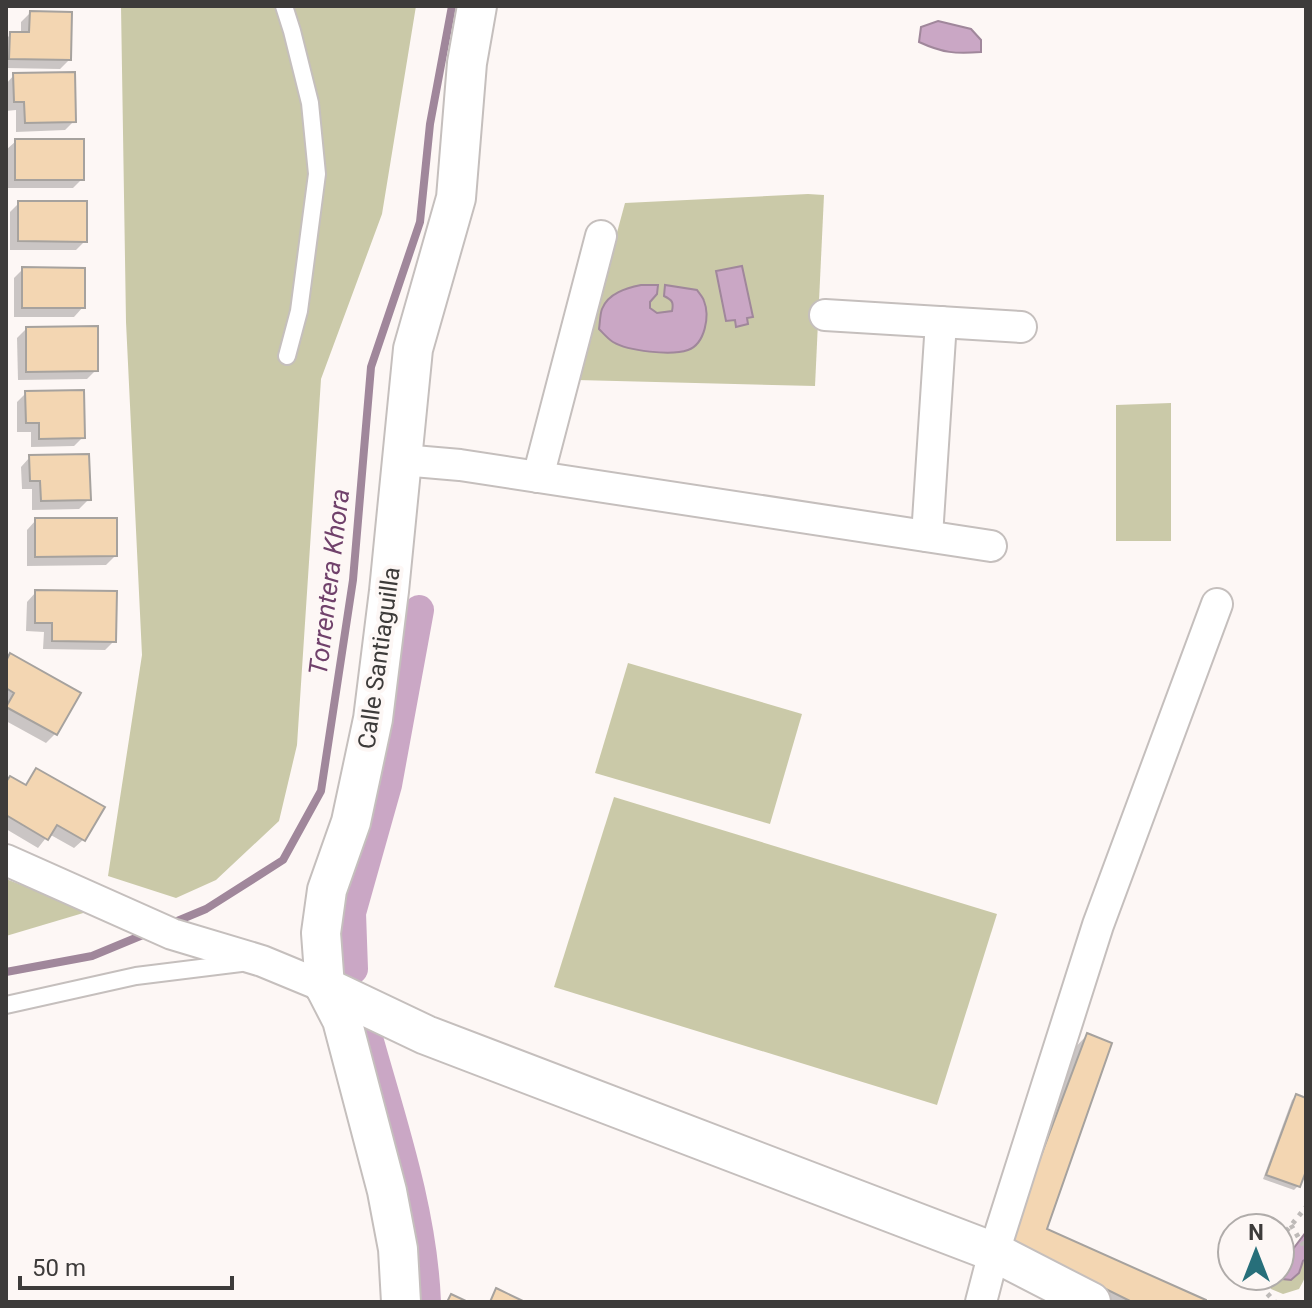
<svg xmlns="http://www.w3.org/2000/svg" width="1312" height="1308" viewBox="0 0 1312 1308" font-family="Roboto,sans-serif">
<style>
.green{fill:#cac9a8}
.water{fill:#caa7c5;stroke:#a0879b;stroke-width:2}
.shadow{fill:#0003}
.lines{fill:none;stroke-linecap:round;stroke-linejoin:round}
.stream{stroke:#a0879b;stroke-width:8}
.canal{stroke:#caa7c5;stroke-width:30}
.building{fill:#f3d6b2;stroke:#a6a29e;stroke-width:2}
.service-casing{stroke:#c5bfbd;stroke-width:20}
.minor-casing{stroke:#c5bfbd;stroke-width:34}
.tertiary-casing{stroke:#c5bfbd;stroke-width:42}
.path{stroke:#bebab8;stroke-width:5;stroke-dasharray:4 6;stroke-linecap:butt}
.service{stroke:#fff;stroke-width:16}
.minor{stroke:#fff;stroke-width:30}
.tertiary{stroke:#fff;stroke-width:38}
.labels{text-anchor:middle;dominant-baseline:central;stroke-width:8;stroke-linejoin:round;paint-order:stroke}
.street-label{font-size:24px;fill:#3d3b3a;stroke:#fdf7f5}
.water-label{font-size:26px;font-style:italic;fill:#70416b;stroke:#fdf7f5}
</style>
<rect width="100%" height="100%" fill="#fdf7f5"/>
<g class="green">
<polygon points="121,6 416,6 382,214 321,379 297,745 279,821 216,880 176,898 108,876 142,655 126,322"/>
<polygon points="808,194 824,195 815,386 577,380 625,203"/>
<polygon points="1171,403 1171,541 1116,541 1116,405"/>
<polygon points="628,663 802,714 770,824 595,773"/>
<polygon points="614,797 997,914 937,1105 554,987"/>
<polygon points="6,879 90,911 6,936"/>
<path d="M1303,1261C1310,1271 1304,1280 1299,1289L1283,1294L1271,1289L1266,1276H1273V1278L1299,1273Z"/>
</g>
<g class="water">
<path d="M938,21L971,29L981,40V52C955,54 943,53 919,42L921,27Z"/>
<polygon points="742,266 753,317 747,318 748,324 736,327 735,320 726,321 716,271"/>
<path d="M641,285H658L657,294L650,302V308L657,313L672,311C674,302 672,300 664,296L665,285L697,290C699,293 703,297 704,301C710,316 705,344 688,350C671,356 628,351 613,342C608,339 603,333 599,329C600,323 600,314 602,309C608,293 627,288 641,285Z"/>
<polygon points="1306,1232 1306,1259 1303,1261 1299,1273 1291,1280 1273,1278 1273,1276 1280,1276 1280,1253 1290,1253"/>
</g>
<g class="shadow">
<polygon points="30,13 69,60 60,69 6,68 6,39 11,34 21,34 21,22"/>
<polygon points="14,75 74,121 65,130 16,132 16,110 6,111 6,84"/>
<polygon points="16,141 82,179 73,188 6,188 6,150"/>
<polygon points="19,203 85,241 76,250 10,250 10,212"/>
<polygon points="23,269 83,307 74,317 14,317 14,278"/>
<polygon points="26,329 96,370 87,379 18,380 17,338"/>
<polygon points="26,393 83,437 74,446 31,447 31,432 17,432 17,402"/>
<polygon points="30,457 89,499 79,509 32,510 32,489 22,489 21,467"/>
<polygon points="36,520 115,556 106,565 27,566 27,530"/>
<polygon points="36,592 114,641 105,650 43,649 44,632 26,631 27,602"/>
<polygon points="11,656 78,694 55,734 46,743 6,721 6,660"/>
<polygon points="37,771 84,839 74,848 49,834 38,848 6,829 6,782 24,786"/>
<polygon points="1087,1035 1044,1230 1203,1302 1076,1302 992,1260 1069,1054"/>
<polygon points="1296,1096 1306,1099 1306,1165 1298,1186 1294,1190 1263,1179 1292,1100"/>
</g>
<g class="lines">
<g class="stream">
<polyline points="170,924 206,909 283,860 321,791 353,580 371,367 420,222 430,124 452,6"/>
<polyline points="6,972 92,956 150,932"/>
</g>
<g class="canal">
<polyline points="353,969 351,913 387,785 419,610"/>
<path d="M363,1020C388,1112 422,1205 426,1302"/>
</g>
</g>
<g class="building">
<polygon points="30,11 72,12 71,60 9,59 10,32 29,32"/>
<polygon points="75,72 76,122 25,123 24,102 14,102 13,73"/>
<rect x="15" y="139" width="69" height="41"/>
<polygon points="18,201 87,201 87,242 18,241"/>
<polygon points="22,267 85,268 85,308 22,308"/>
<polygon points="98,326 98,371 26,372 26,327"/>
<polygon points="84,390 85,438 39,439 39,423 26,423 25,391"/>
<polygon points="89,454 91,500 41,501 40,481 30,481 29,455"/>
<polygon points="35,518 117,518 117,556 35,557"/>
<polygon points="35,590 117,591 116,642 52,641 52,623 35,623"/>
<polygon points="10,653 81,693 57,735 6,707 14,693 6,688 6,661"/>
<polygon points="36,768 105,807 85,841 57,825 48,840 6,815 6,782 10,776 26,785"/>
<polygon points="1087,1033 1112,1043 1047,1229 1206,1300 1206,1302 1132,1302 1009,1241"/>
<polygon points="1296,1094 1306,1098 1306,1171 1300,1187 1266,1175"/>
<polygon points="496,1288 525,1302 490,1302"/>
<polygon points="451,1294 468,1302 447,1302"/>
</g>
<g class="lines">
<defs>
<g id="service">
<polyline points="284,6 292,31 310,103 317,174 299,311 287,356"/>
<polyline points="6,1005 136,976 241,963"/>
</g>
<g id="minor">
<polyline points="825,315 1021,327"/>
<polyline points="402,460 460,465 991,546"/>
<polyline points="538,477 601,236"/>
<polyline points="927,536 941,322"/>
<polyline points="6,860 172,934 262,961 325,987"/>
<polyline points="981,1302 994,1252 1098,925 1217,604"/>
</g>
<g id="tertiary">
<polyline points="325,987 426,1035 994,1252 1091,1302"/>
<polyline points="401,1302 398,1249 387,1191 342,1020 325,987 321,933 327,890 351,822 373,719 389,591 413,349 456,198 467,63 477,6"/>
</g>
</defs>
<use href="#service" class="service-casing"/>
<use href="#minor" class="minor-casing"/>
<use href="#tertiary" class="tertiary-casing"/>
<g class="path">
<polyline points="1291,1225 1306,1250"/>
<polyline points="1280,1239 1306,1207"/>
<polyline points="1259,1276 1264,1290 1275,1302"/>
</g>
<use href="#service" class="service"/>
<use href="#minor" class="minor"/>
<use href="#tertiary" class="tertiary"/>
</g>
<g class="labels">
<g class="street-label">
<text transform="translate(379 658) rotate(-82)">Calle Santiaguilla</text>
</g>
<g class="water-label">
<text transform="translate(329 582) rotate(-83)">Torrentera Khora</text>
</g>
</g>
<rect width="1312" height="1308" fill="none" stroke="#3d3b3a" stroke-width="16"/>
<g transform="translate(1256 1252)"><circle r="38" fill="#fdf7f5" stroke="#b0acaa" stroke-width="2"/>
<path d="M0-6L14 30L0 20L-14 30Z" fill="#276f7a"/>
<text y="-12" font-size="22" font-weight="bold" text-anchor="middle" fill="#3d3b3a">N</text>
</g>
<path d="M20 1276v12h212v-12" fill="none" stroke="#3d3b3a" stroke-width="4"/>
<text x="32" y="1276" font-size="24" fill="#3d3b3a" stroke="#fdf7f5" stroke-width="6" paint-order="stroke">50 m</text>
</svg>
